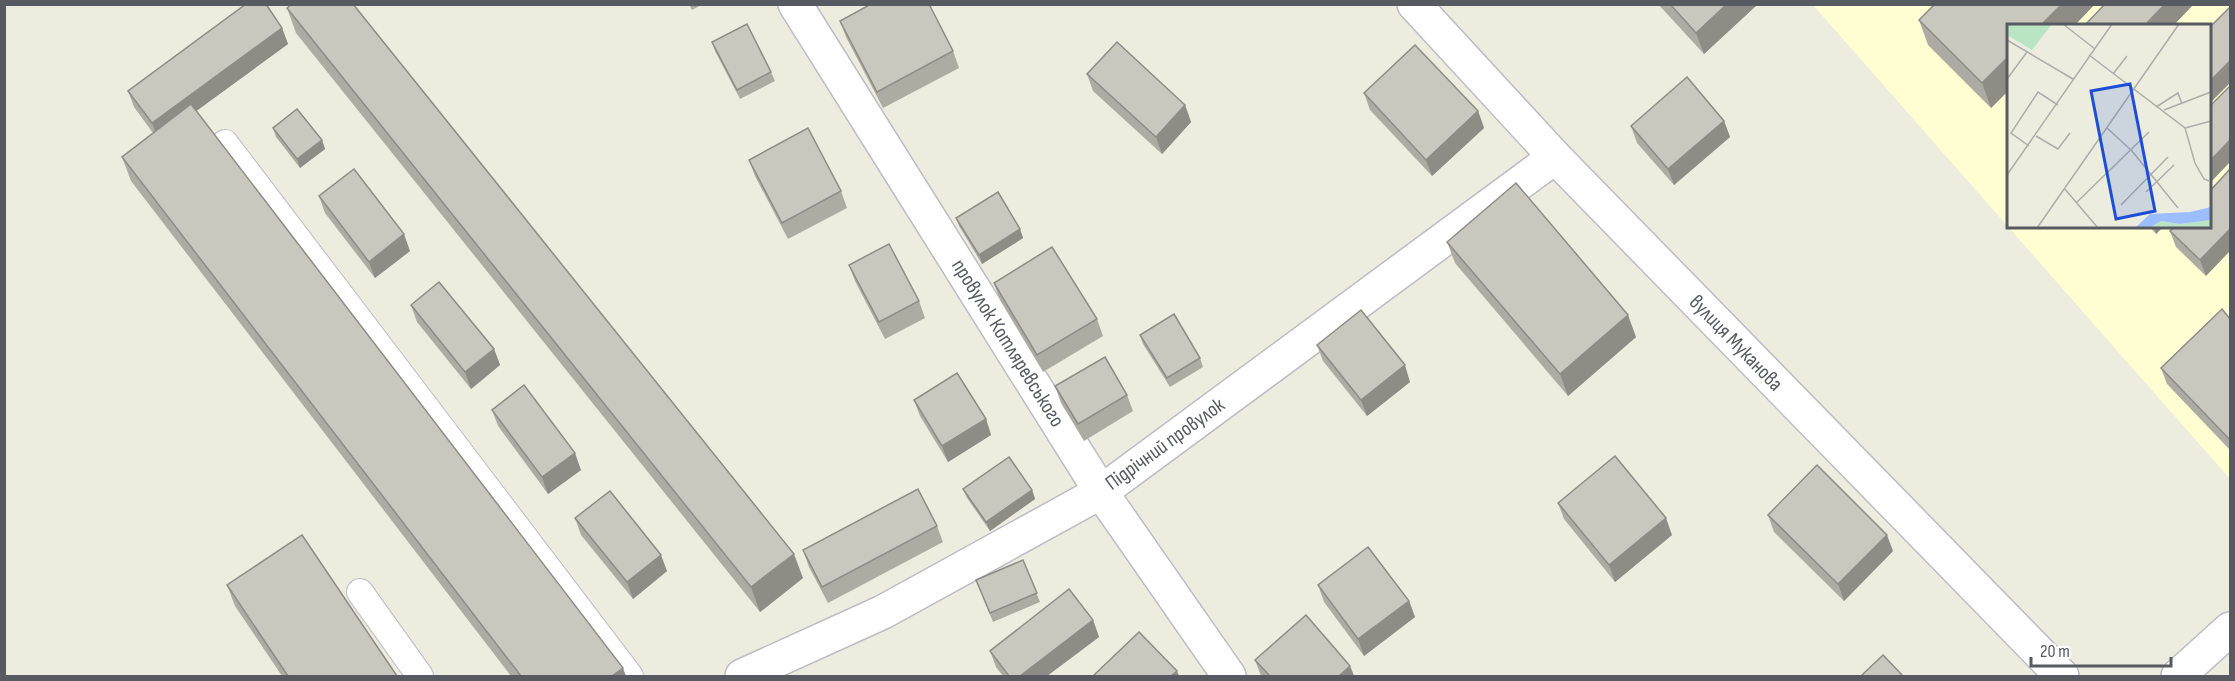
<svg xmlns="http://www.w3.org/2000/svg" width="2235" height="681" viewBox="0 0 2235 681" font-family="'Sofia Sans Condensed',sans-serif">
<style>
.commercial{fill:#fefed2;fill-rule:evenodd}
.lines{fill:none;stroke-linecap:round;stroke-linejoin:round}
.service-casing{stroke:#bcbdc4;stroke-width:28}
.minor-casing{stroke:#bcbdc4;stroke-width:36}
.service{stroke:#fff;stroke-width:26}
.minor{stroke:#fff;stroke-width:33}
.wall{fill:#adaca3}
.shaded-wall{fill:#8d8c85}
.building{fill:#c9c8be;stroke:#8d8c85;stroke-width:1.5}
.labels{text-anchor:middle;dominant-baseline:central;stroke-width:5;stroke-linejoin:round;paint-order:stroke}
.street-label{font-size:21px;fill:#585a61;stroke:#fff}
.inset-road{fill:none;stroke:#adaea9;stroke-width:1.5}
.view{fill:#1d4ed8;fill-opacity:0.15;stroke:#1d4ed8;stroke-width:3}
.inset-edge{fill:none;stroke:#585a61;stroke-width:3}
</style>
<rect width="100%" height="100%" fill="#ececdf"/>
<path class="commercial" d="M1813,5H2230V479ZM2008,26H2210V226H2008Z"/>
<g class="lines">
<defs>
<g id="service">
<polyline points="225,143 630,676"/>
<polyline points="360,592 420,676"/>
</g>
<g id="minor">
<polyline points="795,4 1101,492 1229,676"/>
<polyline points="1414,4 1555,157 2062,676"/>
<polyline points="742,676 883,612 1101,492 1555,157"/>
<polyline points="2178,676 2230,629"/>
</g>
</defs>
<use href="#service" class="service-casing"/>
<use href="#minor" class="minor-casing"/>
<use href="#service" class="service"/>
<use href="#minor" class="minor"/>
</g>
<g class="wall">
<polygon points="689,4 703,4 692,10"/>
<polygon points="1658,4 1758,4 1704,54"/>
<polygon points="2095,4 2074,26 2008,26 2008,91 1991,108 1928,45 1919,20"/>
<polygon points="287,8 803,578 760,612 296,33"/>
<polygon points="840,21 953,51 959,68 883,108 846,37"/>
<polygon points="282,28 288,44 196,111 626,676 511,676 131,181 122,157 153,133 134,107 128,91"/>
<polygon points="712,42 771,72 775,81 740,99 715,51"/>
<polygon points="1087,74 1185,105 1191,122 1162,154 1093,91"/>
<polygon points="1364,93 1478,111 1484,128 1432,176 1370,110"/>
<polygon points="1724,121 1730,137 1674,185 1637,143 1631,126"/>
<polygon points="273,128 322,140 325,149 300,168 276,137"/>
<polygon points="749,160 841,191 847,208 788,239 755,176"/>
<polygon points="2230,169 2206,276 2176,247 2170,231"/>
<polygon points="319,196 410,251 375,278 325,213"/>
<polygon points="956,218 1020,229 1023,238 982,264 959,226"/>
<polygon points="2149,226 2164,226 2156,234"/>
<polygon points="1447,242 1636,337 1568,396 1455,263"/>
<polygon points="849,265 919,301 925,318 885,339 855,281"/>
<polygon points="994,283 1097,319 1103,336 1043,372 1000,300"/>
<polygon points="411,305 494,349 500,365 471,389 417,322"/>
<polygon points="2230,319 2230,450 2167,384 2161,368"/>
<polygon points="1140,335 1200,358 1203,367 1170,387 1143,344"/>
<polygon points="1317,345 1410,382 1367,416 1323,361"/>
<polygon points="1055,386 1127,395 1133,411 1084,441 1061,403"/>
<polygon points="914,400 986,419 991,435 948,462 920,416"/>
<polygon points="492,410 581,470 548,494 498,426"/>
<polygon points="963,489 1032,490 1035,499 990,531 967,498"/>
<polygon points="1558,503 1672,535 1615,582 1564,519"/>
<polygon points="1768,515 1893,551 1844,601 1774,532"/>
<polygon points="575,518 667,571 633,599 581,535"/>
<polygon points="937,526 943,542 828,603 809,567 803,550"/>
<polygon points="1023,560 1040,602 993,622 976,580"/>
<polygon points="227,585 397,676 282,676 235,606"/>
<polygon points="1318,585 1409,601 1415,617 1364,656 1324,602"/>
<polygon points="1093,620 1099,637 1047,676 1003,676 996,667 990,651"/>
<polygon points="1255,660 1350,666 1354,676 1261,676"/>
</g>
<g class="shaded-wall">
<polygon points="1727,4 1758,4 1704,54 1696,33"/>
<polygon points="2062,4 2095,4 2074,26 2040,26"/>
<polygon points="2165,4 2194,4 2173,26 2144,26"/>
<polygon points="282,28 288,44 158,139 152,123"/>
<polygon points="2008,57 2008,91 1991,108 1982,83"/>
<polygon points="2230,61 2230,83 2210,103 2210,81"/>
<polygon points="1185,105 1191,122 1162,154 1156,137"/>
<polygon points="1478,111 1484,128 1432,176 1426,160"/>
<polygon points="1724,121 1730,137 1674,185 1668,169"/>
<polygon points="322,140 325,149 300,168 297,159"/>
<polygon points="2230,140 2230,162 2210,183 2210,161"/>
<polygon points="2154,226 2164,226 2156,234"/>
<polygon points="1020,229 1023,238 982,264 979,255"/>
<polygon points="2230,229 2230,251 2206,276 2200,260"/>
<polygon points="404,234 410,251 375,278 369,262"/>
<polygon points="1628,315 1636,337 1568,396 1560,374"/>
<polygon points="494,349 500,365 471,389 465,372"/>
<polygon points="1405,365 1410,382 1367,416 1361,400"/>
<polygon points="986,419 991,435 948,462 942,446"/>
<polygon points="575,453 581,470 548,494 542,477"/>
<polygon points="1032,490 1035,499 990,531 986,522"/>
<polygon points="1666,518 1672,535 1615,582 1609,565"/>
<polygon points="1887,535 1893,551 1844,601 1838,584"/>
<polygon points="794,554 803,578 760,612 751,587"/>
<polygon points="661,555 667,571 633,599 627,582"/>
<polygon points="1409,601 1415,617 1364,656 1358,639"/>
<polygon points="1093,620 1099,637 1047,676 1020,676"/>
<polygon points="1350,666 1354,676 1339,676"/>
<polygon points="623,668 626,676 612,676"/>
<polygon points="1177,671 1179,676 1171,676"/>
</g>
<g class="building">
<polygon points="246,4 266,4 282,28 152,123 128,91"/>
<polygon points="292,4 353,4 794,554 751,587 287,8"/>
<polygon points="871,4 929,4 953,51 877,92 840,21"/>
<polygon points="1670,4 1727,4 1696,33"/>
<polygon points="1935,4 2062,4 2040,26 2008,26 2008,57 1982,83 1919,20"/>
<polygon points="2105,4 2165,4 2144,26 2084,26"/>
<polygon points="2230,7 2230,61 2210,81 2210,27"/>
<polygon points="747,24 771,72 737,90 712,42"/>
<polygon points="1117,42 1185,105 1156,137 1087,74"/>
<polygon points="1415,45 1478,111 1426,160 1364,93"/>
<polygon points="1687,77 1724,121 1668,169 1631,126"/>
<polygon points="2230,86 2230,140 2210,161 2210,106"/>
<polygon points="191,104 623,668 612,676 521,676 122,157"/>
<polygon points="297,109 322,140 297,159 273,128"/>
<polygon points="808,128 841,191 782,223 749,160"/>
<polygon points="354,169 404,234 369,262 319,196"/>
<polygon points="2230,169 2230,229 2200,260 2170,231 2175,226 2210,226 2210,191"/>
<polygon points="1516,183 1628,315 1560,374 1447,242"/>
<polygon points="998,192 1020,229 979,255 956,218"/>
<polygon points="889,244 919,301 879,322 849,265"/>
<polygon points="1052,247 1097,319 1037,355 994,283"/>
<polygon points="439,282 494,349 465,372 411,305"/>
<polygon points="2222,309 2230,319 2230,440 2161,368"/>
<polygon points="1361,310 1405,365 1361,400 1317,345"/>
<polygon points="1174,314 1200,358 1167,378 1140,335"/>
<polygon points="1105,357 1127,395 1078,424 1055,386"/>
<polygon points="957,373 986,419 942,446 914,400"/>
<polygon points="524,385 575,453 542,477 492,410"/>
<polygon points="1615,456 1666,518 1609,565 1558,503"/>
<polygon points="1009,457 1032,490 986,522 963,489"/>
<polygon points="1817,465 1887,535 1838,584 1768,515"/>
<polygon points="918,489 937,526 822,587 803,550"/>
<polygon points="610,491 661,555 627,582 575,518"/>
<polygon points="302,535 397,676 288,676 227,585"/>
<polygon points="1368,547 1409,601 1358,639 1318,585"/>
<polygon points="1023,560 1037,593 990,613 976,580"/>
<polygon points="1069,589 1093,620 1020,676 1009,676 990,651"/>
<polygon points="1306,615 1350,666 1339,676 1270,676 1255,660"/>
<polygon points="1139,632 1177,671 1171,676 1093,676"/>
<polygon points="1883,655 1903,676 1861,676"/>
</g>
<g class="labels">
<g class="street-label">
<text transform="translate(1008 343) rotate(58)">провулок Котляревського</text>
<text transform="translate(1736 343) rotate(46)">вулиця Муканова</text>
<text transform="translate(1165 444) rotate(-36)">Підрічний провулок</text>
</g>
</g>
<g transform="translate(2007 24)">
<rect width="204" height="204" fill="#ececdf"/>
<path d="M204,196V204H142L154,197L173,200Z" fill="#bae5c4"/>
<path d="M0,0H45L25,26L0,11Z" fill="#bae5c4"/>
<path d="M204,183V196L173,200L154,197L142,204H128L143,190L183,188Z" fill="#9cbdff"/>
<path class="inset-road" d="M56,0L88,25M0,16L66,55M82,31L178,104L188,139L197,155L202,157M106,50L120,32M0,55L20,28M149,83L171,69L175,80M157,86L204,68M100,104L125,127L171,184M178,104L204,97M29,112L51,125L63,109M22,122L4,109L31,68L51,81M0,151L105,0M57,164L91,204M139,168L167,141M70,178L142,108M114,181L161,133M30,204L172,0"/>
<path class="view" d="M123,60L148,187L109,195L84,67Z"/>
<rect width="204" height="204" class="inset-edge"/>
</g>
<rect width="2235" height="681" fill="none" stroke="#585a61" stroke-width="12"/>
<path d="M2031 657v9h140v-9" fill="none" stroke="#585a61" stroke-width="3"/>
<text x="2040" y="657" font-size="18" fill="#585a61" stroke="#ffffff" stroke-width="4.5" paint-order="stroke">20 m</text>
</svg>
